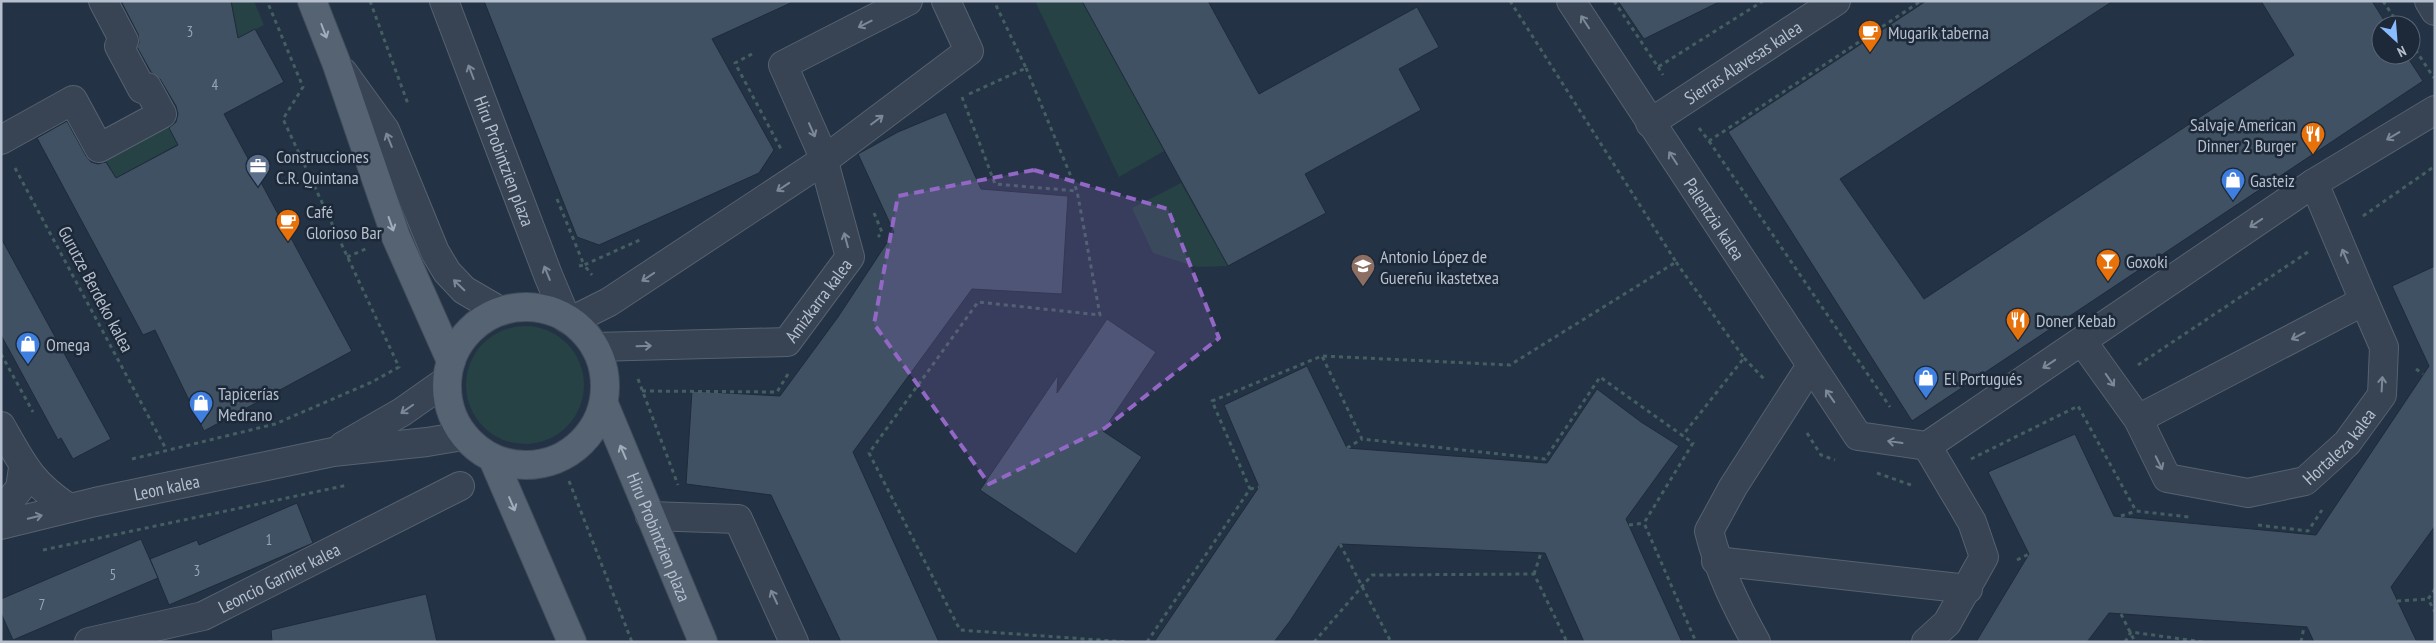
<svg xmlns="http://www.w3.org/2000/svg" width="2436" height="643" viewBox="0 0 2436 643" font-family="'PT Sans Narrow',sans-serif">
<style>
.green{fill:#264244}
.building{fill:#3f5163;stroke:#1f2b3a}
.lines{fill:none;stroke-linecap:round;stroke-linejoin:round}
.minor-casing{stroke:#566270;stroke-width:30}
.major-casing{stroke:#424d5c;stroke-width:30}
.path{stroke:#445f61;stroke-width:3;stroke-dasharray:4 4;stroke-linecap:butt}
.minor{stroke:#384453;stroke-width:28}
.major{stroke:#566373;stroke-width:28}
.oneway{stroke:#7d8896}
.oneway2{stroke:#a2adbb}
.marked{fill:#9267c5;fill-opacity:0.2;stroke:#9267c5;stroke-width:4;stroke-dasharray:10 6;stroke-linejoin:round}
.labels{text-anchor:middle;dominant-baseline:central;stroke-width:5;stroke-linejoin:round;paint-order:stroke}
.number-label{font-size:15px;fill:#98a4b2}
.poi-label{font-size:18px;fill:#b5bfcd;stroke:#1d2938;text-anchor:start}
.street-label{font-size:18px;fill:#b5bfcd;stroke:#1d2938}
</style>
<rect width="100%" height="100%" fill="#233244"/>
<g class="green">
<polygon points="231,1 254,1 264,25 238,38"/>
<polygon points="1035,1 1082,1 1164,151 1119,177"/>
<polygon points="162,114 178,144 116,178 99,148"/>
<polygon points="1181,183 1228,266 1197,267 1153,253 1132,208"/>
<circle cx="525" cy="385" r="59"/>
</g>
<g class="building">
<polygon points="121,1 231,1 238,38 255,29 284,82 224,114 352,351 204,431 155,330 143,335 37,138 67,121 86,156 91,162 98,164 106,162 116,178 178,145 169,128 176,122 178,114 176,106 160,79 151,72 137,47 139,43 138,34"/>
<polygon points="484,1 795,1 712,39 774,150 759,173 599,245 577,237"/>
<polygon points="1082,1 1208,1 1259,94 1417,7 1439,47 1399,69 1421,110 1305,174 1326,213 1228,266"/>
<polygon points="1618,1 1721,1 1644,39"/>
<polygon points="1926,1 2113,1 1840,179 1924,299 2294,55 2261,1 2372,1 2387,25 2381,25 2381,55 2406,55 2423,81 1912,421 1728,132"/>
<polygon points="946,112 981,189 1068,196 1062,294 972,289 853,452 939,642 841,642 771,495 686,484 692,391 780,396 838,317 894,232 858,154 898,132"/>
<polygon points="1,238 111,439 73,459 61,438 58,440 1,335"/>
<polygon points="2435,266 2435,526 2391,587 2417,642 2314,642 2307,627 2109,613 2087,642 1976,642 2029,554 1988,472 2075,434 2114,516 2316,535 2429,366 2392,286"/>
<polygon points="1107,319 1156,352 1103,431 1142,457 1076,554 980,490 1058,375 1057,393"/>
<polygon points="1307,366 1347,448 1547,463 1597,389 1641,422 1679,446 1626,519 1682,642 1584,642 1545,553 1340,544 1290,621 1274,642 1154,642 1259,487 1224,405"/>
<polygon points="297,503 313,543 169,605 150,559 197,540 199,545"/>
<polygon points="141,539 158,578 13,640 1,613 1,599"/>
<polygon points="426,594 437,642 272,642 271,630"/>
</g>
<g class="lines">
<defs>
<g id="minor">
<path id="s1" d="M444,1L548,275L566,318"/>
<path id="s2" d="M1571,1L1858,436L1927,446L2314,183L2435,110"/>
<polyline points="2429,1 2435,11"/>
<polyline points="343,72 385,130 435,252 447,272 464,290 500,311"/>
<path id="s3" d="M1650,123L1836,1"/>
<polyline points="1,140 73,100 99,148 162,114 147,87 142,89 119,46 124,41 103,1"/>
<polyline points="2314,183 2364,301"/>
<polyline points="571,321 609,302 824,160 969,51 946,1"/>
<path id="s4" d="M2082,341L2138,419L2167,478L2248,493L2305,481L2347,443L2382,395L2384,347L2364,301L2138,419"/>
<path id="s5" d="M595,347L787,342L850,257L821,151L783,65L908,1"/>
<path d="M1,426C23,465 31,483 69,508"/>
<polyline points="343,446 402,412 446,381"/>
<polyline points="1,512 20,488 23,468"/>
<polyline points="650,516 738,519 794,642"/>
<path id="s6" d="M1,525L95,502L333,452L427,442L463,436"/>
<polyline points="1716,561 1968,589"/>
<path id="s7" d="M89,642L203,616L460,486"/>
<path d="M1756,642C1736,606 1719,571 1709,531L1733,487L1810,367"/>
<polyline points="1926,642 1947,623 1984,557 1972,522 1927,446"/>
</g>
<g id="major">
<polyline points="312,1 336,62 396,237 451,361"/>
<circle cx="526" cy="386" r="79"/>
<path id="s8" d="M604,404L703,642"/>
<polyline points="493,459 572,642"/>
</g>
</defs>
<use href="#minor" class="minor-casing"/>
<use href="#major" class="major-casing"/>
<g class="path">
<polyline points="370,1 408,104"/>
<polyline points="1614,1 1658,67 1763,1"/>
<polyline points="2383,1 2399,25"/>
<polyline points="2411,43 2434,78"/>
<polyline points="752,54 735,63 782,151"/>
<polyline points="1658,67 1663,75"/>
<polyline points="1026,68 1077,191 1100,315 978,302 869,453 960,630 1127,642"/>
<polyline points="969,94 1026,68 994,1"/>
<polyline points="962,97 995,184 1077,191"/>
<polyline points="1699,128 1709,141 1921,1"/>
<polyline points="1709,141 1890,407"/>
<polyline points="15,168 166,449"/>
<polyline points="557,199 584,265 642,239"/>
<polyline points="874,213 882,232 878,237"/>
<polyline points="2363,216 2435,166"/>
<polyline points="347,257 368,248"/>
<polyline points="1676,262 1744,358 1682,436"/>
<polyline points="579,266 584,265 592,275"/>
<polyline points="1,354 33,412"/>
<polyline points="1323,356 1510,365 1676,262 1510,1"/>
<polyline points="1744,358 1764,379"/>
<polyline points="2138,365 2308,252"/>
<polyline points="2416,369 2423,374"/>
<polyline points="638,379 678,485"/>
<polyline points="642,391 777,392 788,374"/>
<polyline points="1807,433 1821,455 1835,460"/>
<polyline points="1347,448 1362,439"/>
<polyline points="132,459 275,424 372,382 399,367 283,119 303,87 267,1"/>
<polyline points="1971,459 2078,406 2136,511 2189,517"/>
<polyline points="1877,473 1911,485"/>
<polyline points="569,481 632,642"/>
<polyline points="1250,489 1259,487"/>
<polyline points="2121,516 2136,511"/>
<polyline points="1629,525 1644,523"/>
<polyline points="2258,525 2308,531 2322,510"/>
<polyline points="1340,544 1391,642"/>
<polyline points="43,550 348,485"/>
<polyline points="2017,560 2029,554"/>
<polyline points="1534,574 1541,553"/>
<polyline points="2435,589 2428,599 2435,612"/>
<polyline points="2397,601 2428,599"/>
<polyline points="2121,614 2135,642"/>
<polyline points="1147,642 1250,489 1212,401 1322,356 1362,439 1545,459 1600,377 1693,443 1644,523 1696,642"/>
<polyline points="1314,642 1372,575 1534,574 1567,642"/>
<polyline points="2125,642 2131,632 2203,642"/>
<polyline points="2301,642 2304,627"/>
</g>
<use href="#minor" class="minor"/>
<use href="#major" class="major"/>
</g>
<defs><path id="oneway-shaft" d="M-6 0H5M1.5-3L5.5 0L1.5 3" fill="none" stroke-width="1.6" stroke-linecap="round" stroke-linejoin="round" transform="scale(1.25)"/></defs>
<g class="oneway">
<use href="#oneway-shaft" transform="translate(1585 22) rotate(-123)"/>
<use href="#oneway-shaft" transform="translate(865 24) rotate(153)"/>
<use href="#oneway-shaft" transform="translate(471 72) rotate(-111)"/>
<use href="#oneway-shaft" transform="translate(877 120) rotate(-37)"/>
<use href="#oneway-shaft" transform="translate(812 130) rotate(66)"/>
<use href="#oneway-shaft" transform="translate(2393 136) rotate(149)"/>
<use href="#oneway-shaft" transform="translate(389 140) rotate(-112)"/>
<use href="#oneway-shaft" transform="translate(1673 158) rotate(-123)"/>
<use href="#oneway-shaft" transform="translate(783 187) rotate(146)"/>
<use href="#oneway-shaft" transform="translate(2256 223) rotate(146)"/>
<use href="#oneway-shaft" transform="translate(846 240) rotate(-105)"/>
<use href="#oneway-shaft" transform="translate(2345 256) rotate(-113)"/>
<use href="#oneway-shaft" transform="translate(547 273) rotate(-112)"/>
<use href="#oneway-shaft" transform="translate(648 277) rotate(146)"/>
<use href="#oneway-shaft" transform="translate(459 285) rotate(-136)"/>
<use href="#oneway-shaft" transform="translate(2298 336) rotate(152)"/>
<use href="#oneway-shaft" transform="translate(644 346) rotate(-2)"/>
<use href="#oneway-shaft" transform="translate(2049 364) rotate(146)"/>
<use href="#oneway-shaft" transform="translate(2110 380) rotate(55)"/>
<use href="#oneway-shaft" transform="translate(2382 384) rotate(-87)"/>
<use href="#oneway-shaft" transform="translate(1830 396) rotate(-125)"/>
<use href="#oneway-shaft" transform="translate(407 409) rotate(145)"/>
<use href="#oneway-shaft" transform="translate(1895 442) rotate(-172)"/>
<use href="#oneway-shaft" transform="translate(2159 463) rotate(64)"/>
<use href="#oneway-shaft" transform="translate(35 517) rotate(-14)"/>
<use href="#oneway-shaft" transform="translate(774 597) rotate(-115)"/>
</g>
<g class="oneway2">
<use href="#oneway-shaft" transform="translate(324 31) rotate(69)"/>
<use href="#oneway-shaft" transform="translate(391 224) rotate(71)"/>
<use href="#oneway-shaft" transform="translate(623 452) rotate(-113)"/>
<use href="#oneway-shaft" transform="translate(512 504) rotate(67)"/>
</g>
<path class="marked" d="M1034,170L1168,209L1219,338L1105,428L989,484L874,324L898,196Z"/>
<defs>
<symbol id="cafe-pin" viewBox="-11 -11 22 30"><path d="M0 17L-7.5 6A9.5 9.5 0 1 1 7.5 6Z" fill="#e8710a" stroke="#1d2938"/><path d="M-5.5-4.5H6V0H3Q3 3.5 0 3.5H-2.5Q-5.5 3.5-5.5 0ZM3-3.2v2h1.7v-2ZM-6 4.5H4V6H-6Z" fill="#fff"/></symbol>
<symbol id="restaurant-pin" viewBox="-11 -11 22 30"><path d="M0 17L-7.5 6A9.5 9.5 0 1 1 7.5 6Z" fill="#e8710a" stroke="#1d2938"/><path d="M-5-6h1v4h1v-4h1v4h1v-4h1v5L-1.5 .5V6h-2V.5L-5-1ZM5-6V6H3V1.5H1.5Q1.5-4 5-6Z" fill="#fff"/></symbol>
<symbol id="office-pin" viewBox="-11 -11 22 30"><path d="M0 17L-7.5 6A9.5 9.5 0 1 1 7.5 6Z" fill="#5c6f8a" stroke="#1d2938"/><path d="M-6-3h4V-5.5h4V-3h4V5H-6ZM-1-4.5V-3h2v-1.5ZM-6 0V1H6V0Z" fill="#fff"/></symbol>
<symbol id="shop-pin" viewBox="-11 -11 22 30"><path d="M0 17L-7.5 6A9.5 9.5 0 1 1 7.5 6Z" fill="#3f7fe0" stroke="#1d2938"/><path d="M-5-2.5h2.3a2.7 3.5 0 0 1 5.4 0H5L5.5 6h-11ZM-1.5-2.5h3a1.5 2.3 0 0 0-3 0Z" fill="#fff"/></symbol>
<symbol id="bar-pin" viewBox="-11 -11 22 30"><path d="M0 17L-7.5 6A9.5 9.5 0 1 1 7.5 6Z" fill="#e8710a" stroke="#1d2938"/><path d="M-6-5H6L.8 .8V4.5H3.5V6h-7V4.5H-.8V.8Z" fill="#fff"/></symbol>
<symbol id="school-pin" viewBox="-11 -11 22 30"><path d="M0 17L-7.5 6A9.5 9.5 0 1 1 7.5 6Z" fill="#8d6e63" stroke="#1d2938"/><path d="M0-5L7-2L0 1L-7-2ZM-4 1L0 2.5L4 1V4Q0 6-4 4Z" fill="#fff"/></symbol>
</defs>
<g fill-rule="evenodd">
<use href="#cafe-pin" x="1856" y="18" width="28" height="38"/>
<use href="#restaurant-pin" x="2299" y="120" width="28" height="38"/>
<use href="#office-pin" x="244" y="152" width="28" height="38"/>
<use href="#shop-pin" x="2219" y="166" width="28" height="38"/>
<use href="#cafe-pin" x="274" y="207" width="28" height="38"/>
<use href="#bar-pin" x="2094" y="247" width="28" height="38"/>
<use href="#school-pin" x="1349" y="252" width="28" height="38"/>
<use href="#restaurant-pin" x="2004" y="306" width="28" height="38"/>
<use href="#shop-pin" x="14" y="330" width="28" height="38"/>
<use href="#shop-pin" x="1912" y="364" width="28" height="38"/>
<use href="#shop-pin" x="187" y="389" width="28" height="38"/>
</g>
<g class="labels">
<g class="number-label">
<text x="190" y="31">3</text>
<text x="215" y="84">4</text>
<text x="269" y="539">1</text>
<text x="197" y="570">3</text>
<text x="113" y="574">5</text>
<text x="42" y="604">7</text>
</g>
<g class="poi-label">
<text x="1888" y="32">Mugarik taberna</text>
<text x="2296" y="124" text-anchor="end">Salvaje American<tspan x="2296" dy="21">Dinner 2 Burger</tspan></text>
<text x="276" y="156">Construcciones<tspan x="276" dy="21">C.R. Quintana</tspan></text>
<text x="2250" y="180">Gasteiz</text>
<text x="306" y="211">Café<tspan x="306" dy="21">Glorioso Bar</tspan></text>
<text x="1380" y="256">Antonio López de<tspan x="1380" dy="21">Guereñu ikastetxea</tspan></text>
<text x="2126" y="261">Goxoki</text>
<text x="2036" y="320">Doner Kebab</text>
<text x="46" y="344">Omega</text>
<text x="1944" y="378">El Portugués</text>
<text x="218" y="393">Tapicerías<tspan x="218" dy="21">Medrano</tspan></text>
</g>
<g class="street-label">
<text stroke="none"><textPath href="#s3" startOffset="111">Sierras Alavesas kalea</textPath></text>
<text stroke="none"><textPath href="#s1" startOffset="171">Hiru Probintzien plaza</textPath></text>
<text stroke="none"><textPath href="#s2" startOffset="261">Palentzia kalea</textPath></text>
<text transform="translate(96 289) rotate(62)">Gurutze Berdeko kalea</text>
<text stroke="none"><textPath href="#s5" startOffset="244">Amizkarra kalea</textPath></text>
<text stroke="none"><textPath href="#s4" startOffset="351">Hortaleza kalea</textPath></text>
<text stroke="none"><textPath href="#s6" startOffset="170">Leon kalea</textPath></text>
<text stroke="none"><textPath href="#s8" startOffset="144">Hiru Probintzien plaza</textPath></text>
<text stroke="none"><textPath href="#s7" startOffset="202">Leoncio Garnier kalea</textPath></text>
</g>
</g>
<rect width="2436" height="643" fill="none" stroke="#b5bfcd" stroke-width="5"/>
<g transform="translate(2396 40) rotate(154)"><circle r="24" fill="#1d2938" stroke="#5a6574"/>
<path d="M0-4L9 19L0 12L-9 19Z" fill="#88bbff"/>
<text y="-8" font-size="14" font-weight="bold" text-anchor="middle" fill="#b5bfcd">N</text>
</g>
</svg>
